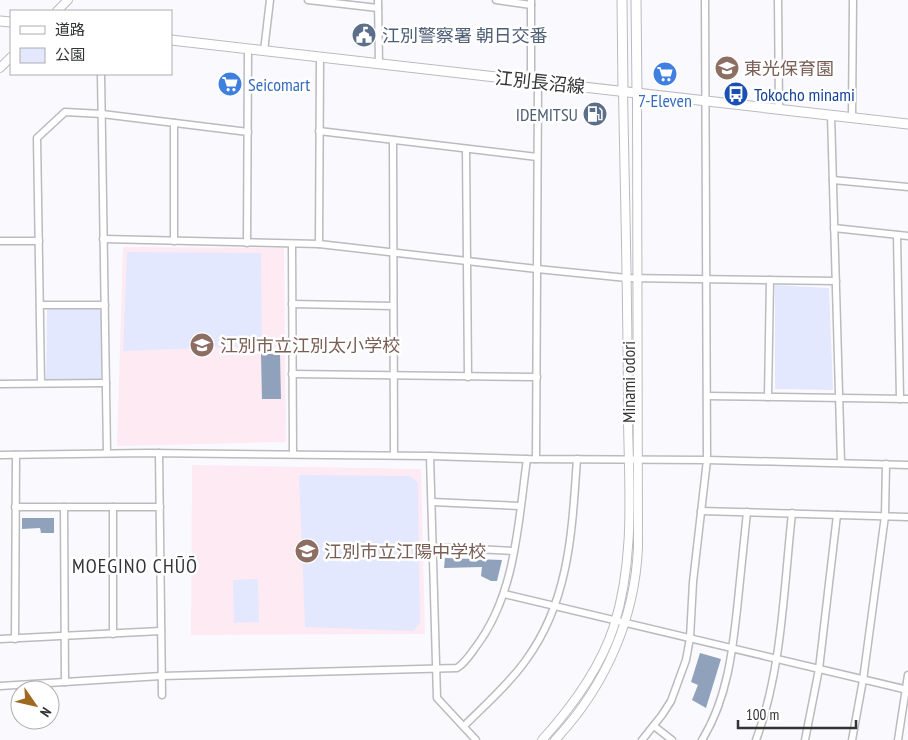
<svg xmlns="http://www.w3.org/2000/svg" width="908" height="740" viewBox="0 0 908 740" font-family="'PT Sans Narrow','Noto Sans JP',sans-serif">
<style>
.education{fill:#feeaf2}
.green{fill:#e4e8fe}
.water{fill:#8fa1bb}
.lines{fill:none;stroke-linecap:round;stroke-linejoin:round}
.minor-casing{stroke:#babbbf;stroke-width:9}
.tertiary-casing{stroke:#babbbf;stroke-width:10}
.secondary-casing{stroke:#babbbf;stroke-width:11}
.minor{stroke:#fff;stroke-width:6}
.tertiary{stroke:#fff;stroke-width:8}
.secondary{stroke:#fff;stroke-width:9}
.labels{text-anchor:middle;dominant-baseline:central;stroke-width:5;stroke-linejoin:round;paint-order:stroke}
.service-label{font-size:18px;fill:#4e5e75;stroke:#fff;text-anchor:start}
.education-label{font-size:18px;fill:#785e54;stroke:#fff;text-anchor:start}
.street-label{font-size:18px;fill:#323334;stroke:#fff}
.shop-label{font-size:18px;fill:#366cbe;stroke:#fff;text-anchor:start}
.transit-label{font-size:18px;fill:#164399;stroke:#fff;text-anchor:start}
.quarter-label{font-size:20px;letter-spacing:1px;fill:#333437;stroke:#fff}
</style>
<rect width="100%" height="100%" fill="#fafafe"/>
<g class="education">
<polygon points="123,247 284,248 286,442 117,446"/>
<polygon points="192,465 421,469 425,634 191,635"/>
</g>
<g class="green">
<polygon points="127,252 261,253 262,346 123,351"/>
<polygon points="775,285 829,288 833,390 775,389"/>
<polygon points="47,309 101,309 101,379 46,380"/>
<polygon points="299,475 410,476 418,483 420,623 413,631 305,627"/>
<polygon points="258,579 259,622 234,623 233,580"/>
</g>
<g class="water">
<polygon points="261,354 280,354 281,399 262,399"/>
<polygon points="22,518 54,518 54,533 41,533 40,528 22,529"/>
<polygon points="445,558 502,560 497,581 491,581 481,576 482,567 444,568"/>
<polygon points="700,653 721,659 706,708 692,700 698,685 691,682"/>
</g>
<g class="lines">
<defs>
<g id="minor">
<polyline points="308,0 378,8"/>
<polyline points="378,0 379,64"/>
<polyline points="496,0 531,5"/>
<polyline points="531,0 531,81"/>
<polyline points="778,0 779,109"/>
<polyline points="264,51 270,0"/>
<polyline points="101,74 107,453"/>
<polyline points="831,115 841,463"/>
<polyline points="852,117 853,0"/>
<polyline points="174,123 174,241"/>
<polyline points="319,131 537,157"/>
<polyline points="393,140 394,455"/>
<polyline points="466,149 468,377"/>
<polyline points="833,180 908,187"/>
<polyline points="834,228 908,236"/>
<polyline points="897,235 900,399"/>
<polyline points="103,239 319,244 537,269 627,278 836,281"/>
<polyline points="0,241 39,241"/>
<polyline points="247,243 248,49"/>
<polyline points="292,244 293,454"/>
<polyline points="319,244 320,57"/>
<polyline points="292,304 393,306"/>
<polyline points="40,305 105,305"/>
<polyline points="292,374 537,377"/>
<polyline points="41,383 37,138 65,112 102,114 248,132"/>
<polyline points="0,384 106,383"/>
<polyline points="707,396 908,399"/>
<polyline points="768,397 770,280"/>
<polyline points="159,453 162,695"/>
<polyline points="0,455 148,453 430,456 527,459 707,460 908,465"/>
<polyline points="430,456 437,698 476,740"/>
<polyline points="536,459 538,82"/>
<polyline points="432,502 520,506"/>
<polyline points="15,507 160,507"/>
<polyline points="64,507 65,682"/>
<polyline points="701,511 908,517"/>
<polyline points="433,547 513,551"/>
<polyline points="504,594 908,690"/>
<polyline points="113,634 113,507"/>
<polyline points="0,639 161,631"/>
<polyline points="15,639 16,455"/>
<path d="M0,686L161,676L457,668C465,663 470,655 475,648C516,595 518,523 527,459"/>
<path d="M464,726C485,705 509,684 526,660C570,600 572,529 577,459"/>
<polyline points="654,726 672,740"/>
<polyline points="642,740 662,715 671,701 686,660 690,638 693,582 707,460 705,0"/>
<path d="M702,740C728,698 733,648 738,600C741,570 744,541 747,512"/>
<path d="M756,740C782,671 784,586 792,513"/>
<polyline points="805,740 819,669 837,515"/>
<polyline points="852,740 863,680 885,516 886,464"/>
<polyline points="898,740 908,675"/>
</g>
<g id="tertiary">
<polyline points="57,11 68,0"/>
<polyline points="0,68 11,57"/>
<path d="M542,740C572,707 600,669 614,626C635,559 629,489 628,420C628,310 625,200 623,91"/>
<path d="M555,740C605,687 635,619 638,547L637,93"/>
</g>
<g id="secondary">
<polyline points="622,0 623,91"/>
<polyline points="636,0 637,93"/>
<polyline points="0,21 11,22"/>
<polyline points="171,40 908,124"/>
</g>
</defs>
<use href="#minor" class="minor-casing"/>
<use href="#tertiary" class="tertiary-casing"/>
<use href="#secondary" class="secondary-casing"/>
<use href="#minor" class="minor"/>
<use href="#tertiary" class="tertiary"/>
<use href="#secondary" class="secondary"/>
</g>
<defs>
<symbol id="civic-disc" viewBox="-11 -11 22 22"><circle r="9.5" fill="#5c6f8a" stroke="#fff"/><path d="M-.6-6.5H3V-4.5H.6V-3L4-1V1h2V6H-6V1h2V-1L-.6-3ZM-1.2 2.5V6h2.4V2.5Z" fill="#fff"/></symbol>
<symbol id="school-disc" viewBox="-11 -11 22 22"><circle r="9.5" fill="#8d6e63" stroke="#fff"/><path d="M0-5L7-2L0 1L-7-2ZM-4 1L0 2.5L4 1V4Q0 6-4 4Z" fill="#fff"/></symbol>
<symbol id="supermarket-disc" viewBox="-11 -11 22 22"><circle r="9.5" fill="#3f7fe0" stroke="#fff"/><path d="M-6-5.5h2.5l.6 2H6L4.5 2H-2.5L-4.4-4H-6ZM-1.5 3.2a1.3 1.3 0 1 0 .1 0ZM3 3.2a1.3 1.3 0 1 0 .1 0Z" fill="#fff"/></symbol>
<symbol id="bus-disc" viewBox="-11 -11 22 22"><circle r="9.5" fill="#1a4fb4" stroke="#fff"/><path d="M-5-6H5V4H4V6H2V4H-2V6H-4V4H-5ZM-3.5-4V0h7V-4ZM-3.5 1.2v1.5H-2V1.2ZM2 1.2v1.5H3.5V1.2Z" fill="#fff"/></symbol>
<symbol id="fuel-disc" viewBox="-11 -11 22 22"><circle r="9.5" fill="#5c6f8a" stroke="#fff"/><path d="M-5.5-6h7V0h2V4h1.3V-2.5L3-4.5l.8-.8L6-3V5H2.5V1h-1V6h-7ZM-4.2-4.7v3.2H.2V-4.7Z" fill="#fff"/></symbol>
</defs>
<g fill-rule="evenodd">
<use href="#civic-disc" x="350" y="21" width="28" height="28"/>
<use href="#school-disc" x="713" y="54" width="28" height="28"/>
<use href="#supermarket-disc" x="651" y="60" width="28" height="28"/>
<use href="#supermarket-disc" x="216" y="70" width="28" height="28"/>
<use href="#bus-disc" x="722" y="80" width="28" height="28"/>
<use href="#fuel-disc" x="581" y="100" width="28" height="28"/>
<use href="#school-disc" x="188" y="331" width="28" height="28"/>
<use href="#school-disc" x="293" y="537" width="28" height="28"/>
</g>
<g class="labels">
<g class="service-label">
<text x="382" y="35">江別警察署 朝日交番</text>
<text x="578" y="114" text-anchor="end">IDEMITSU</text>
</g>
<g class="education-label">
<text x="744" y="68">東光保育園</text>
<text x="220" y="345">江別市立江別太小学校</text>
<text x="324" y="551">江別市立江陽中学校</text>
</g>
<g class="street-label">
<text transform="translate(540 82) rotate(6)">江別長沼線</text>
<text transform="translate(628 382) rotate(-90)">Minami odori</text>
</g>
<g class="shop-label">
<text x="248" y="84">Seicomart</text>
<text x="665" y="100" text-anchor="middle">7-Eleven</text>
</g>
<g class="transit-label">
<text x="754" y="94">Tokocho minami</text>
</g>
<g class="quarter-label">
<text x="135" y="566">MOEGINO CHŪŌ</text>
</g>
</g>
<rect x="10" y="10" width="162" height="65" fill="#ffffff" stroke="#adadae"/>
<rect x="20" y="26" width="25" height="8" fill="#ffffff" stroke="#adadae"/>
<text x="55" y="35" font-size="15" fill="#323334">道路</text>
<rect x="20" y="48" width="25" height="15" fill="#e4e8fe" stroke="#adadae"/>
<text x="55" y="60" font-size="15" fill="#323334">公園</text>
<g transform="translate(35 705) rotate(124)"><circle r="24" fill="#ffffff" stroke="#adadae"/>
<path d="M0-4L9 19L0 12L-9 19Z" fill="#9d6a20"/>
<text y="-8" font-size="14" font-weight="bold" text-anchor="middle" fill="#323334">N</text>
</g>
<path d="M738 720v8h118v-8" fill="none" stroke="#323334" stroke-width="2.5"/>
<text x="746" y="720" font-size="15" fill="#323334" stroke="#ffffff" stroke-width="4" paint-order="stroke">100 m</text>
</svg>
